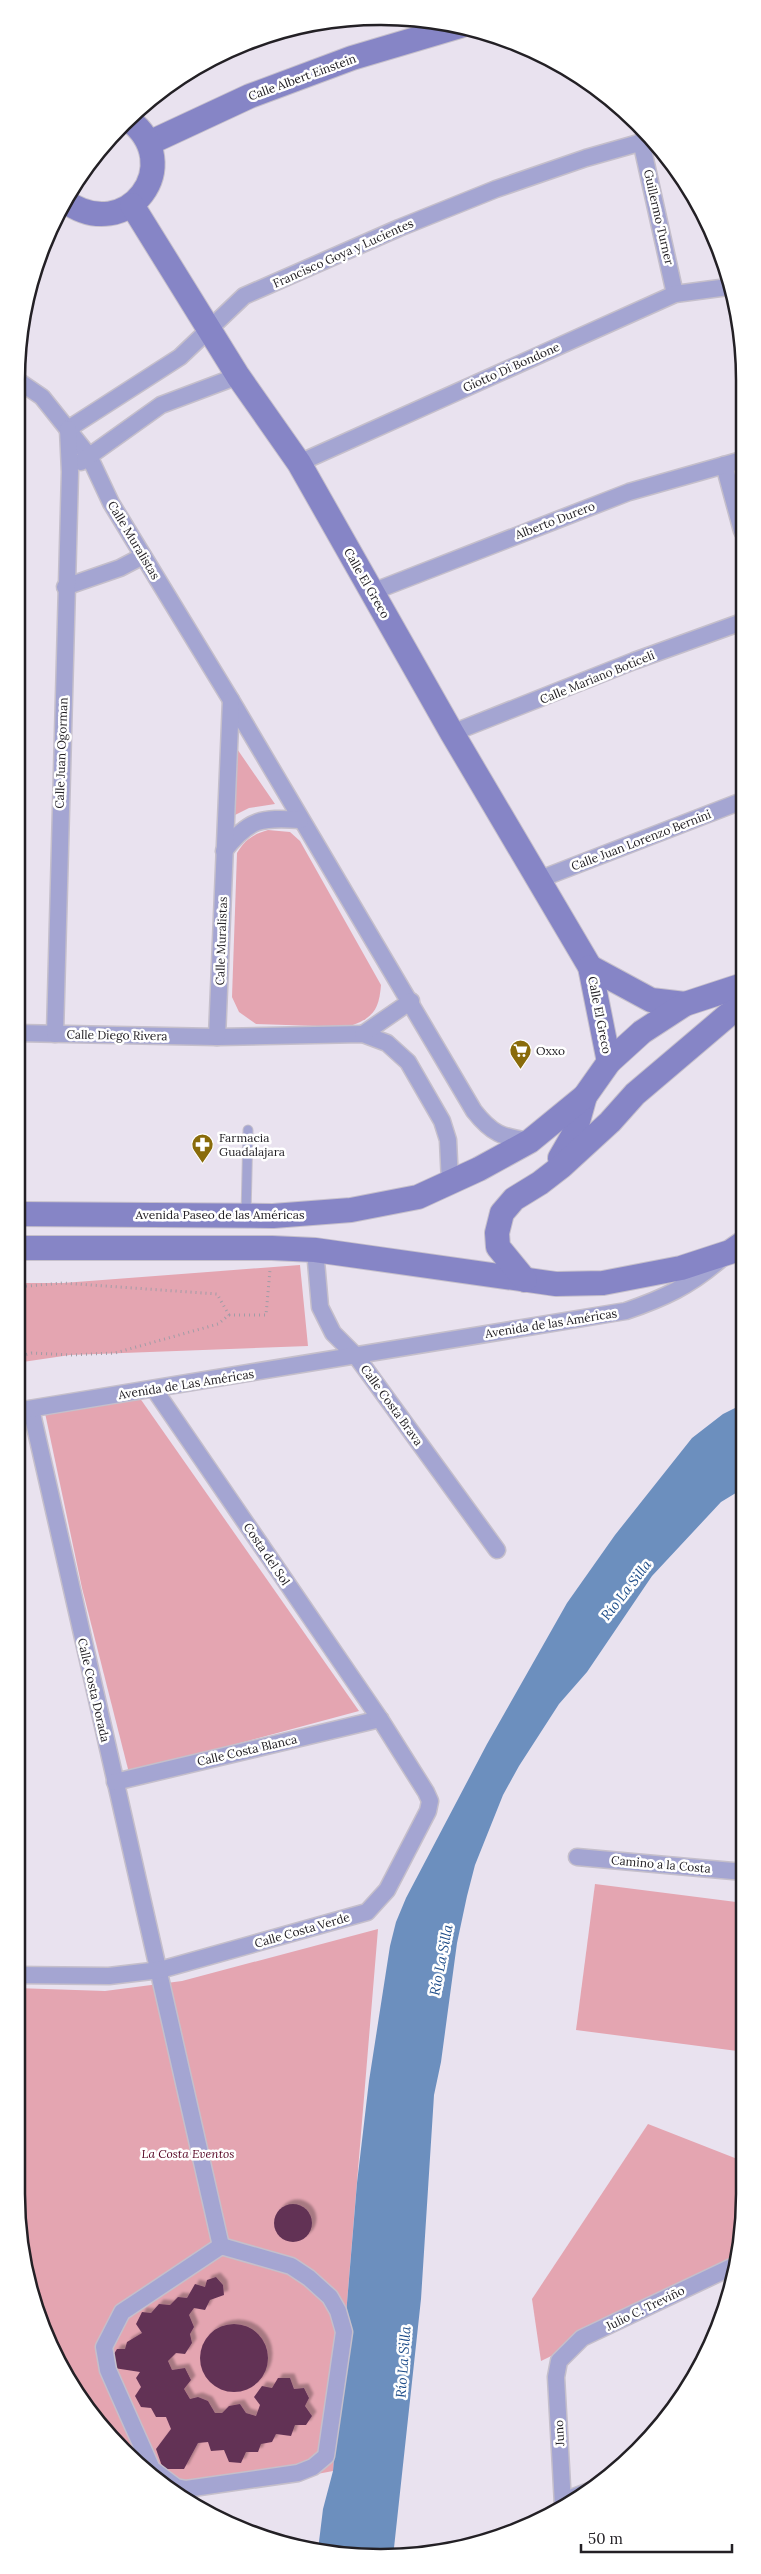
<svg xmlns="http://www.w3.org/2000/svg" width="761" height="2574" viewBox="0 0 761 2574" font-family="Lora,serif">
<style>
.green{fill:#e4a5b1}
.water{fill:#6c8fbe}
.building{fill:#623355;filter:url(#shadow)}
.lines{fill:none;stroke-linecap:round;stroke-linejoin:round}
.lane-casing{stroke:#c5bfcb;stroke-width:11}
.street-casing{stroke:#c5bfcb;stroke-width:19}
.secondary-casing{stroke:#c5bfcb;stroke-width:26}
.path{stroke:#a19ca6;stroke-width:3;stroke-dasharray:1 4;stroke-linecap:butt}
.lane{stroke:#a4a5d2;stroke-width:9}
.street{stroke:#a4a5d2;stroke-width:16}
.secondary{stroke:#8685c6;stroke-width:24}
.labels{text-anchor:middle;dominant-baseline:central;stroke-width:5;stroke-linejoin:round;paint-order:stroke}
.street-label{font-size:12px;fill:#232025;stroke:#fff}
.poi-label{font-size:12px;fill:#232025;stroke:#fff;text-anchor:start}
.park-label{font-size:12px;font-style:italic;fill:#570725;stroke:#fff}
.water-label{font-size:14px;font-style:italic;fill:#204e8a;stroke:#fff}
.rim{fill:none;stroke:#232025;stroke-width:2.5}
</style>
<defs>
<filter id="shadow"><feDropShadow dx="4.5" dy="-4.5" stdDeviation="1" flood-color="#0004"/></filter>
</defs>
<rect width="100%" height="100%" fill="#e9e2ef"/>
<g class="green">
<polygon points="233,743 275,804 249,808 233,816"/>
<path d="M268,830L290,832L300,841L381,985C379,1011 372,1019 347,1027L256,1024L239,1012L232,997L237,853C245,839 254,834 268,830Z"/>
<polygon points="300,1265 308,1346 70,1355 16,1363 16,1283 63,1283"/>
<polygon points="137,1394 359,1711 129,1773 82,1588 45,1413"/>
<polygon points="595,1884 744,1903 745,2052 576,2030"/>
<polygon points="378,1929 333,2471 185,2499 159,2483 107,2434 44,2333 23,2264 16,2193 16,1988 105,1991 182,1981"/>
<polygon points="648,2124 745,2162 745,2194 738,2265 541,2361 532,2299"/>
</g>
<polygon class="water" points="743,1404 744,1488 721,1502 652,1576 587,1672 559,1704 519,1766 503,1795 475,1865 467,1896 457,1943 441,2062 434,2095 421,2299 393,2557 333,2555 318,2550 323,2509 333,2471 357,2183 369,2081 390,1946 396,1922 406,1898 487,1744 567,1603 615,1535 692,1438 723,1414"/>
<g class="building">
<circle cx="293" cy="2223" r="19"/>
<polygon points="216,2277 223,2285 224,2295 210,2300 205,2310 194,2308 189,2315 194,2327 190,2334 192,2343 185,2354 176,2353 168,2361 172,2370 185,2368 191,2380 184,2389 190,2399 198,2397 208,2401 215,2413 222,2413 229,2406 240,2404 246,2413 256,2416 260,2405 254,2397 262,2386 272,2388 278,2378 290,2378 294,2389 304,2388 309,2398 305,2406 312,2416 306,2425 295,2425 291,2436 276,2434 272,2442 261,2444 258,2452 246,2452 241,2463 229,2462 224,2450 211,2451 208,2442 198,2443 184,2469 163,2469 156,2449 171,2429 166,2417 156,2417 151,2408 141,2407 135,2396 141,2387 136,2378 140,2372 114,2368 109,2362 117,2349 125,2349 127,2342 142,2333 136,2324 142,2312 151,2313 159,2304 170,2305 178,2297 187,2298 195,2284 205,2287 207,2280"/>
<circle cx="234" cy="2358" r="34"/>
</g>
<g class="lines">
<defs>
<polyline id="lane" points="246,1215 248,1130"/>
<g id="street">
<polyline points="641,141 675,294"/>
<path d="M16,382H20L42,397L89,456L111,503L231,700L474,1111C492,1134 502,1137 530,1141"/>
<polyline points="68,429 180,357 244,296 399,228 496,189 586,158 653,139"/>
<polyline points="81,462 161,405 238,376"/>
<polyline points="299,463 675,294 728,287"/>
<polyline points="724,465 742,531"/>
<polyline points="65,587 120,568 143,556"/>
<polyline points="372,592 629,492 742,460"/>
<polyline points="452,733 634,661 742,622"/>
<path d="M224,851C249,819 261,817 300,820"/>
<polyline points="540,879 742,801"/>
<polyline points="16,1033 217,1037 363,1034 387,1043 408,1062 442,1121 448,1140 450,1183"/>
<polyline points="55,1034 70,472 68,429"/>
<polyline points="363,1034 411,1001"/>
<polyline points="217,1037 231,700"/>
<polyline points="315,1250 320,1307 333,1333 356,1356 497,1550"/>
<polyline points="31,1409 221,2246"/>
<path d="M16,1411L626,1311C664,1298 690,1286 721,1259"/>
<polyline points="115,1782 380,1719"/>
<polyline points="577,1857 744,1872"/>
<polyline points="16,1975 109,1976 160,1970 367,1912 387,1890 428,1811 430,1801 426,1792 380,1719 154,1389"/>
<polygon points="221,2246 291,2266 309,2278 330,2297 338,2311 344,2332 326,2456 313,2467 298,2473 186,2489 176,2487 152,2469 108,2370 104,2347 122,2312"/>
<polyline points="563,2501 589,2491"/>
<polyline points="563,2505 556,2377 559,2361 582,2338 738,2264"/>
</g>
<g id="secondary">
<polyline points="149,143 250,96 352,58 460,26"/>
<path d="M65,201C127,246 188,164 128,119"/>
<polyline points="132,205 238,376 299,463 452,733 590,967 609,1062"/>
<polyline points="590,967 651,1000 685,1004"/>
<polyline points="560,1158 575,1132 585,1096"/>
<polyline points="16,1214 273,1216 351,1210 418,1197 479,1169 530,1141 585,1096 609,1062 642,1032 685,1004 743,985"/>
<polyline points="16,1248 272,1248 315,1250 556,1284 603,1283 681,1268 730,1252 743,1243"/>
<polyline points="525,1280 498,1247 497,1233 502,1213 514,1199 540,1183 562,1166 610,1122 635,1094 728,1015 743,1006"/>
</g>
</defs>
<use href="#lane" class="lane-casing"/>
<use href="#street" class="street-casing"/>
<use href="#secondary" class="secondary-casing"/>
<g class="path">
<polyline points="16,1287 63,1283 217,1294 229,1315 218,1324 115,1353 70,1355 32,1353 16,1357"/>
<polyline points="229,1315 266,1315 270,1270"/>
</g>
<use href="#lane" class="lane"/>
<use href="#street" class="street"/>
<use href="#secondary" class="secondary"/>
</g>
<defs>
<symbol id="supermarket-pin" viewBox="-11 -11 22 30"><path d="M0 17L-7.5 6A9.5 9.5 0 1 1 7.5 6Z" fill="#896b0a" stroke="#fff"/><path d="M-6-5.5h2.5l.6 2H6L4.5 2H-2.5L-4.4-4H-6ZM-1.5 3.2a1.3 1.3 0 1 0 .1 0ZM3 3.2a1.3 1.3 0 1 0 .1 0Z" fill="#fff"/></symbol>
<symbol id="pharmacy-pin" viewBox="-11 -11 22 30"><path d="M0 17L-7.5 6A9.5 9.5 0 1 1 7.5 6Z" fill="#896b0a" stroke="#fff"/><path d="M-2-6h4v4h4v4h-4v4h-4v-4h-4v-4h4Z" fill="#fff"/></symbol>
</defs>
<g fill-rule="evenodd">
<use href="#supermarket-pin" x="508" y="1038" width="25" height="34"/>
<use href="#pharmacy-pin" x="190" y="1132" width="25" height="34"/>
</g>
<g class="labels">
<g class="street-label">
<text transform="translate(302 77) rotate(-20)">Calle Albert Einstein</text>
<text transform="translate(659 217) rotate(77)">Guillermo Turner</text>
<text transform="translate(343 253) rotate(-24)">Francisco Goya y Lucientes</text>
<text transform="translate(511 367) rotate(-24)">Giotto Di Bondone</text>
<text transform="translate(555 520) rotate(-21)">Alberto Durero</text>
<text transform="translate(134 540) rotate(59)">Calle Muralistas</text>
<text transform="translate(367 583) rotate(60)">Calle El Greco</text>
<text transform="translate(597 677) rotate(-22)">Calle Mariano Boticeli</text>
<text transform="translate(61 753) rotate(-88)">Calle Juan Ogorman</text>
<text transform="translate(641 840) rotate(-21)">Calle Juan Lorenzo Bernini</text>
<text transform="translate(221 941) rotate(-88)">Calle Muralistas</text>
<text transform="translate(600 1015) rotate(79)">Calle El Greco</text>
<text transform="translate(117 1035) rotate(1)">Calle Diego Rivera</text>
<text x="220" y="1214">Avenida Paseo de las Américas</text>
<text transform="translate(551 1323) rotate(-9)">Avenida de las Américas</text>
<text transform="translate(186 1384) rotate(-9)">Avenida de Las Américas</text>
<text transform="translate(392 1405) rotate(54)">Calle Costa Brava</text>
<text transform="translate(267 1554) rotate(56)">Costa del Sol</text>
<text transform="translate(94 1690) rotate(77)">Calle Costa Dorada</text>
<text transform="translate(247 1750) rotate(-13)">Calle Costa Blanca</text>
<text transform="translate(661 1864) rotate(5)">Camino a la Costa</text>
<text transform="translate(302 1930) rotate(-16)">Calle Costa Verde</text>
<text transform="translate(645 2308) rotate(-26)">Julio C. Treviño</text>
<text transform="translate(559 2433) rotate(-93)">Juno</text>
</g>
<g class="poi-label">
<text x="536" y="1050">Oxxo</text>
<text x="219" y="1137">Farmacia<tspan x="219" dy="14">Guadalajara</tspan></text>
</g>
<g class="park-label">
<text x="188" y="2153">La Costa Eventos</text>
</g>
<g class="water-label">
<text transform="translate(626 1590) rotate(-52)">Río La Silla</text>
<text transform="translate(441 1960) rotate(-79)">Río La Silla</text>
<text transform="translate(403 2362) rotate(-86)">Río La Silla</text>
</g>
</g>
<path d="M0 0H761V2574H0ZM380 25H381A355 355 0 0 1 736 380V2194A355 355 0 0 1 381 2549H380A355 355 0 0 1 25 2194V380A355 355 0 0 1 380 25Z" fill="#fff" fill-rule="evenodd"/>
<path class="rim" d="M380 25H381A355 355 0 0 1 736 380V2194A355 355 0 0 1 381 2549H380A355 355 0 0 1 25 2194V380A355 355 0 0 1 380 25Z"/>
<path d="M581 2544v8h151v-8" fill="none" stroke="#232025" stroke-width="2.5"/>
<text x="588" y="2544" font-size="15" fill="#232025" stroke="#ffffff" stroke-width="4" paint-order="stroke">50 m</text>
</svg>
